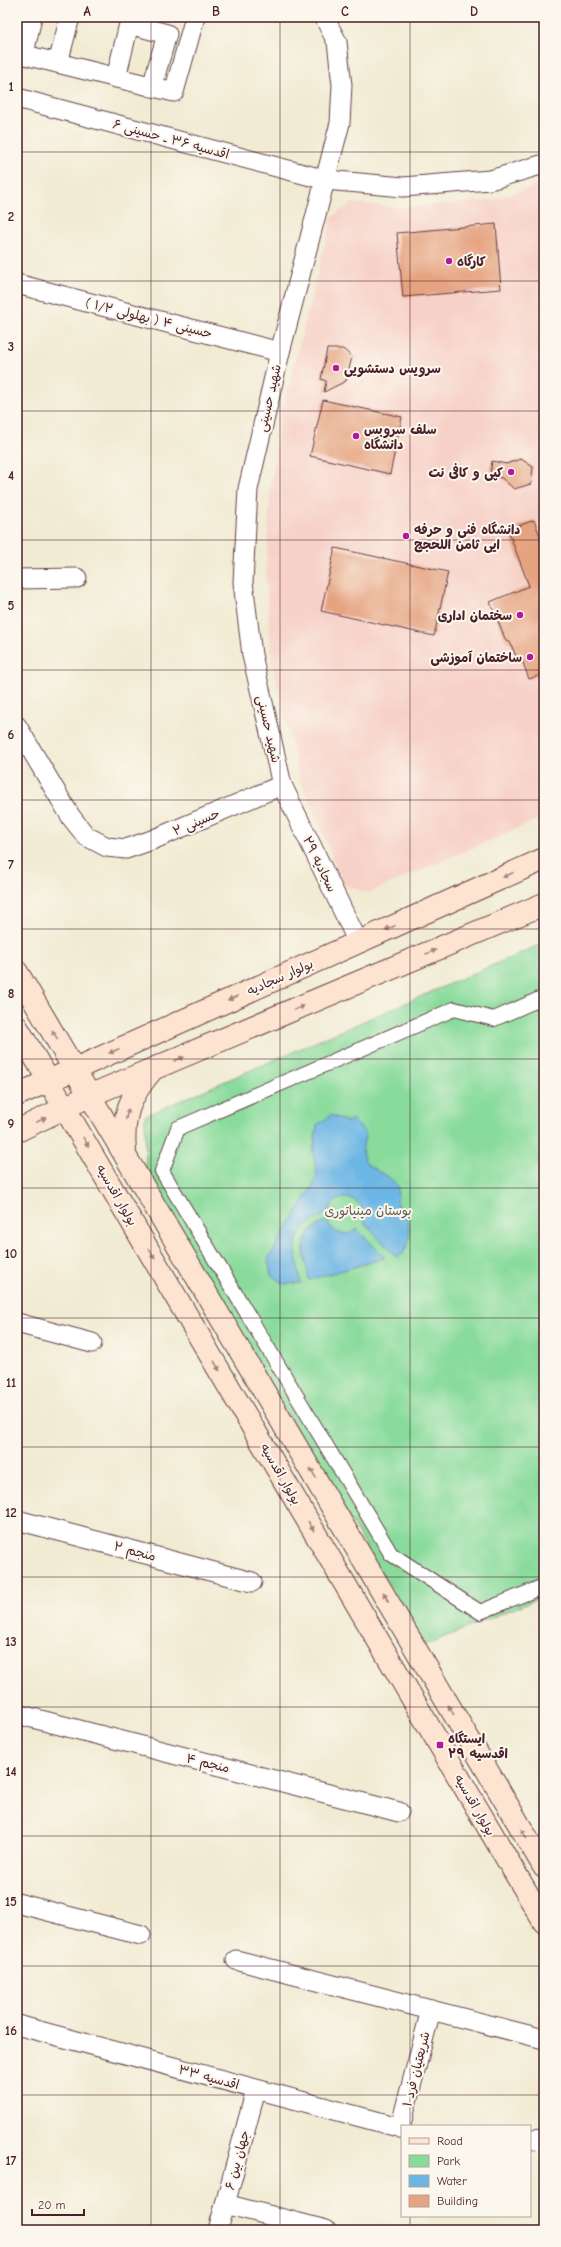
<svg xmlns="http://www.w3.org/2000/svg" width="561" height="2247" viewBox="0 0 561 2247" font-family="'Comic Neue','Playpen Sans Arabic',sans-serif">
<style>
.built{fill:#f7d1c8}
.green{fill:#89db9c;stroke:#6a7d64}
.water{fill:#6cb6e5;stroke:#5b6a88}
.building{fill:#e6a380}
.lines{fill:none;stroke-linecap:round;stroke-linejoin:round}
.pedestrian-casing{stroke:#633e44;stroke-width:16}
.minor-casing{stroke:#633e44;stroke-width:21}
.secondary-casing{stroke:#633e44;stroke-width:24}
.pedestrian{stroke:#fff;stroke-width:14}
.minor{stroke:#fff;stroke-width:19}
.secondary{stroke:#fde4d0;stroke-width:22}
.oneway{fill:#a4827e}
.grid{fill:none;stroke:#4a1f2b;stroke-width:1;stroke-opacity:0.55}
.poi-dot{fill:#b5179e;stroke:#fbf7ec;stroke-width:1.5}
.labels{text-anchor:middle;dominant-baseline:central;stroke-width:4;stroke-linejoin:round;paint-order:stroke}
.street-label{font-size:13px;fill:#4a1f2b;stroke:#fbf7ec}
.poi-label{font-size:13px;font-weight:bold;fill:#4a1f2b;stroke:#fbf7ec;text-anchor:start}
.park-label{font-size:13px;fill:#5d574d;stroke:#fbf7ec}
.neatline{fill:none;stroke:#4a1f2b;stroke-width:1.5}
.grid-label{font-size:13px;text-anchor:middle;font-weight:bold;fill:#4a1f2b}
</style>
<rect width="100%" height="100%" fill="#fbf7ec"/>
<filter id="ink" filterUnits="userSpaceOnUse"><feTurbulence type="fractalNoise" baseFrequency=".025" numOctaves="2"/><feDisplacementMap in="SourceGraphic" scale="8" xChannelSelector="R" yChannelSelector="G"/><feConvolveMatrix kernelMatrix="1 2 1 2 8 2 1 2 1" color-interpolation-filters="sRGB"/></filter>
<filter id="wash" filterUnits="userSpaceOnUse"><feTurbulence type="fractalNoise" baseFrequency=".012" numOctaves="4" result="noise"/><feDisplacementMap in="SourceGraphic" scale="16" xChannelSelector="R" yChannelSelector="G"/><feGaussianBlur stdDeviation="0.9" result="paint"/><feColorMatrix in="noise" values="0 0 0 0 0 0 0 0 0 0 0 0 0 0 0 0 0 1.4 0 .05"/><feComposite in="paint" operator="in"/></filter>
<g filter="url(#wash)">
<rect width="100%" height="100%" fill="#f1ebd3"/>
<polygon class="built" points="544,183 544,817 368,893 344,885 299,777 272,662 266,580 270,492 280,419 332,217 352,203 400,208 494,200"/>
<polygon class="green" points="544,943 544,1596 425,1645 146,1180 145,1116"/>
<g class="water">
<path d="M331,1115L347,1122L352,1119L366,1134C353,1173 381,1165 398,1186L397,1206L408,1220L410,1238L403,1254L396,1257L364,1222C366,1207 353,1192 337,1200C332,1203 331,1209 327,1212C315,1223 303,1220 297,1240C294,1254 299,1270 301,1283L285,1284L271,1275L268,1259L311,1189L317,1175L313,1152L317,1125Z"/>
<path d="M327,1220C332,1234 346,1238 357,1229L385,1258L309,1280C304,1249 296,1237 327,1220Z"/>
</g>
<g id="blocks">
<g class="building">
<polygon points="496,224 501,289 403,297 397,233"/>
<polygon points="327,349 343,349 352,357 346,381 324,392 326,381 321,379"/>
<polygon points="323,400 402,417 390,474 310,456"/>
<polygon points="521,459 533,467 531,484 514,489 502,478 490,476 492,461 506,464"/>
<polygon points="534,520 544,547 544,674 529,679 522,660 518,661 510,642 506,641 490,602 529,586 508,530"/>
<polygon points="335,548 448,572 434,636 321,611"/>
</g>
</g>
</g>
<g filter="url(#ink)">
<use href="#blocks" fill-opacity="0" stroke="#633e44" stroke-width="1"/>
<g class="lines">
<defs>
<polyline id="pedestrian" points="544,997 494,1019 454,1009 178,1128 162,1171 391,1554 480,1612 544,1586"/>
<g id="minor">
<polyline points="324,17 337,42 342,85 340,123 280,352 248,489 243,582 252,655 282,785 358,942"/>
<polyline points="17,53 174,92 195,17"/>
<polyline points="24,54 32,17"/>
<polyline points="58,63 70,17"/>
<polyline points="116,78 129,24 167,34 152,87"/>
<polyline points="17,98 326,180 403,187 490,180 544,164"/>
<polyline points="17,284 280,352"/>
<polyline points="17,579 77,578"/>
<polyline points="17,726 71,817 86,836 107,847 126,849 152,840 282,785"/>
<polyline points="17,1323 92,1343"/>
<polyline points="17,1520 252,1582"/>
<polyline points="17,1714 399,1812"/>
<polyline points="17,1903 141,1935"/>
<polyline points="236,1960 544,2039"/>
<polyline points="17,2025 402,2128"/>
<polyline points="400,2128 431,2010"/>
<polyline points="530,2140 544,2139"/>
<polyline points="225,2204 326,2230"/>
<polyline points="218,2230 256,2090"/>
</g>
<g id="secondary">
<polyline points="17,972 544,1867"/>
<polyline points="17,1027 544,1922"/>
<polyline points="17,1095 544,859"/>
<polyline points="17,1131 91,1095 544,904"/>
<path d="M125,1152C122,1116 129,1097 152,1070"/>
</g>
</defs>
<use href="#pedestrian" class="pedestrian-casing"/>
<use href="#minor" class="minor-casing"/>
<use href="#secondary" class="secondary-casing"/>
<use href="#pedestrian" class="pedestrian"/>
<use href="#minor" class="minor"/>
<use href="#secondary" class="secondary"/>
</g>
<defs><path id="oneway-solid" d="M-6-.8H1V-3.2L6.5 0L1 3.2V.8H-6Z"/></defs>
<g class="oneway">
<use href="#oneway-solid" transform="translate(508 875) rotate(156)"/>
<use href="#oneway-solid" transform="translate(390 928) rotate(156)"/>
<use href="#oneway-solid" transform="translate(431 952) rotate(-23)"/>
<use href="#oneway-solid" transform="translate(233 998) rotate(156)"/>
<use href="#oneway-solid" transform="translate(299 1008) rotate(-23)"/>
<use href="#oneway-solid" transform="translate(55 1035) rotate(-121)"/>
<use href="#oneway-solid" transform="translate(114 1051) rotate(156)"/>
<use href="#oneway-solid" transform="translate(179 1059) rotate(-23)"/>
<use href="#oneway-solid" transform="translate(127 1114) rotate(-77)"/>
<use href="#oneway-solid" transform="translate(41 1120) rotate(-25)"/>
<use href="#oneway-solid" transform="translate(86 1142) rotate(60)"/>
<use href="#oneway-solid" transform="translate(152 1254) rotate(60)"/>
<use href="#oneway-solid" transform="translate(217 1366) rotate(60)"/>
<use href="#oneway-solid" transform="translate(313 1473) rotate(-120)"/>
<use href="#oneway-solid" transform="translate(311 1526) rotate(60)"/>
<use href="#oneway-solid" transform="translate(386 1597) rotate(-120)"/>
<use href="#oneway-solid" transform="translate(451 1710) rotate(-120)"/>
<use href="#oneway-solid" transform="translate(524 1834) rotate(-120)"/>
</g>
</g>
<path class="grid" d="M151,17V2230M280,17V2230M410,17V2126M17,152H544M17,281H544M17,411H544M17,540H544M17,670H544M17,800H544M17,929H544M17,1059H544M17,1188H544M17,1318H544M17,1447H544M17,1577H544M17,1707H544M17,1836H544M17,1966H544M17,2095H544M410,2216V2230"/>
<g class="poi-dot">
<circle cx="449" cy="261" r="4"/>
<circle cx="336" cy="368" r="4"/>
<circle cx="356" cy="436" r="4"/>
<circle cx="511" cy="472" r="4"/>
<circle cx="406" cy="536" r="4"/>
<circle cx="520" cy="615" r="4"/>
<circle cx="530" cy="657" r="4"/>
<rect x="436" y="1741" width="8" height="8" rx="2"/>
</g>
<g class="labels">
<g class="street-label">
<text transform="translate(171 139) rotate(15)">اقدسیه ۳۶ ـ حسینی ۶</text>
<text transform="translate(149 318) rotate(14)">حسینی ۴ ( بهلولی ۱/۲ )</text>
<text transform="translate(269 398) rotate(-77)">شهید حسینی</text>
<text transform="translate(269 729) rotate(77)">شهید حسینی</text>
<text transform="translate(196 822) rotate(-23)">حسینی ۲</text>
<text transform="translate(320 864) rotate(64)">سجادیه ۲۹</text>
<text transform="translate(280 977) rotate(-24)">بولوار سجادیه</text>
<text transform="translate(117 1195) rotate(60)">بولوار اقدسیه</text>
<text transform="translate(281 1474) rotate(60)">بولوار اقدسیه</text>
<text transform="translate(135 1551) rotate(15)">منجم ۲</text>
<text transform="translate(208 1763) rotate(14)">منجم ۴</text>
<text transform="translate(475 1805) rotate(60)">بولوار اقدسیه</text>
<text transform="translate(416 2069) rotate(-76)">شریعتیان فرد ۱</text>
<text transform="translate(209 2077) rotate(15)">اقدسیه ۳۳</text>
<text transform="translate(237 2160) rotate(-75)">جهان بین ۶</text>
</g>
<g class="poi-label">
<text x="457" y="261">کارگاه</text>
<text x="344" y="368">سرویس دستشویی</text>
<text x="364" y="429">سلف سرویس<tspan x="364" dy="15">دانشگاه</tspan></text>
<text x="503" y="472" text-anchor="end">کپی و کافی نت</text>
<text x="414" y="529">دانشگاه فنی و حرفه<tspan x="414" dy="15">ایی ثامن اللحجج</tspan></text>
<text x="512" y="615" text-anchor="end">سختمان اداری</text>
<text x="522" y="657" text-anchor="end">ساختمان آموزشی</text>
<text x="448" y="1738">ایستگاه<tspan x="448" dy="15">اقدسیه ۲۹</tspan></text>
</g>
<g class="park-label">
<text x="368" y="1210">بوستان مینیاتوری</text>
</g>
</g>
<rect width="561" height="2247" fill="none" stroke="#fbf7ec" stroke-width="44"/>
<rect x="401" y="2125" width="130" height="92" fill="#fbf7ec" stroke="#b4a19f"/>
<rect x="409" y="2138" width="20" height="6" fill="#fde4d0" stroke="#b4a19f"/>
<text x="437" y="2145" font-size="12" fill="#4a1f2b">Road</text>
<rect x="409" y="2155" width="20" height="12" fill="#89db9c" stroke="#b4a19f"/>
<text x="437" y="2165" font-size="12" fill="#4a1f2b">Park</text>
<rect x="409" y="2175" width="20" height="12" fill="#6cb6e5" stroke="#b4a19f"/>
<text x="437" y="2185" font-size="12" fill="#4a1f2b">Water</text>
<rect x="409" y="2195" width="20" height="12" fill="#e6a380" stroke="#b4a19f"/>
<text x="437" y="2205" font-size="12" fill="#4a1f2b">Building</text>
<path d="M32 2209v6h52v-6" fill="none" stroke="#4a1f2b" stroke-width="2"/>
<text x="38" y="2209" font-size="12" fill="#4a1f2b" stroke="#fbf7ec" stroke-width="3" paint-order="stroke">20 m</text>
<rect x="22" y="22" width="517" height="2203" class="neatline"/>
<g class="grid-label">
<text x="87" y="16">A</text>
<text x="216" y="16">B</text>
<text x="345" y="16">C</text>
<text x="474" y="16">D</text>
<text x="11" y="91">1</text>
<text x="11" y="221">2</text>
<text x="11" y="351">3</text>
<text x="11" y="480">4</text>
<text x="11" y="610">5</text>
<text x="11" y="739">6</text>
<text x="11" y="869">7</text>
<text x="11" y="998">8</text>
<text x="11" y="1128">9</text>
<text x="11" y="1258">10</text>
<text x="11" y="1387">11</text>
<text x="11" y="1517">12</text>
<text x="11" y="1646">13</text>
<text x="11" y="1776">14</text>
<text x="11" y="1906">15</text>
<text x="11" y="2035">16</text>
<text x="11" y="2165">17</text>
</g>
</svg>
